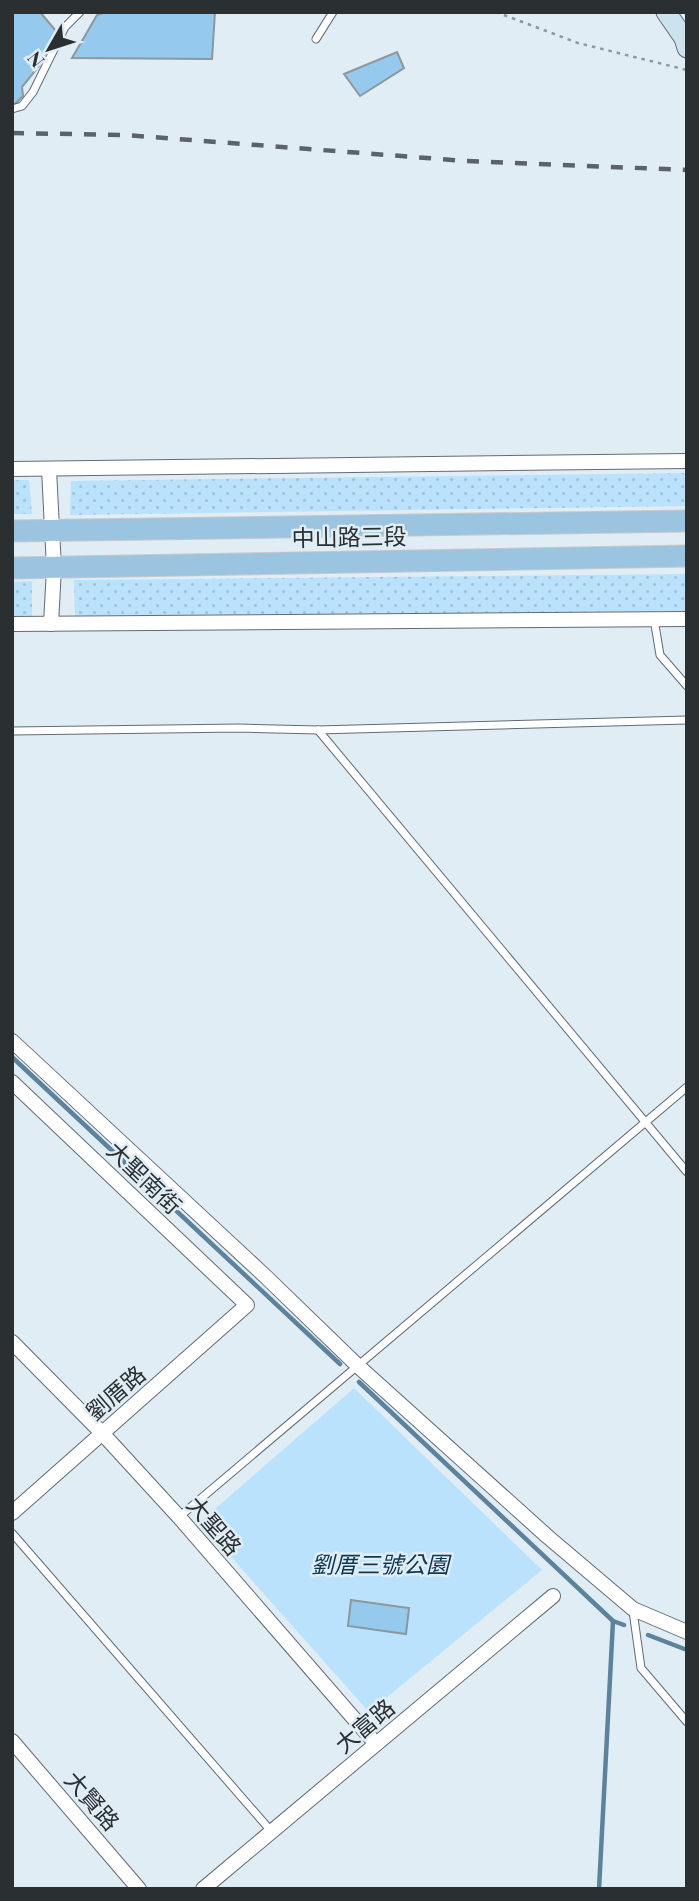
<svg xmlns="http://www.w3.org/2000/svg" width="699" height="1901" viewBox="0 0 699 1901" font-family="'Playfair Display','Noto Sans TC',serif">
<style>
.grass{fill:url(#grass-dots)}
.park{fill:#bbe2fd}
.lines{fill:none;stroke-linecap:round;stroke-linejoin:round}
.stream{stroke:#5c829c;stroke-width:4.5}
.building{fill:#95caee;stroke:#8c979e;stroke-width:2}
.lane-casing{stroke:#616c73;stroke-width:9}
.street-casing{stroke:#616c73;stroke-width:16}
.secondary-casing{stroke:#616c73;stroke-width:21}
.primary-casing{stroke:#c8c9ca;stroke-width:23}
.path{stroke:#8f989e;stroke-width:2.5;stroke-dasharray:3.5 5;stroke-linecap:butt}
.lane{stroke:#fff;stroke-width:7}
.street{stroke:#fff;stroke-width:14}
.secondary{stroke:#cce2ef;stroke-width:19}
.primary{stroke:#9ac4df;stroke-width:21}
.rail{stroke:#5c6267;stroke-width:4.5;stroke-dasharray:12 12;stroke-linecap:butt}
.labels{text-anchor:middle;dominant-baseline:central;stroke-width:5;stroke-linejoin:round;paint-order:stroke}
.street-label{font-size:23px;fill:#2a2f32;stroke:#e1edf5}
.park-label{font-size:23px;font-style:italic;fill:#0d3851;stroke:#e1edf5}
</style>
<defs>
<pattern id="grass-dots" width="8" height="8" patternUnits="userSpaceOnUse" patternTransform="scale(1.75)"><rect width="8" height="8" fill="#bbe2fd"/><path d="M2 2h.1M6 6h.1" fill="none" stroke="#a1c2d9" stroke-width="1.8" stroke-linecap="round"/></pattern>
</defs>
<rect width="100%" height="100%" fill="#e1edf5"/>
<g class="grass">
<polygon points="687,473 687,506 70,515 71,481"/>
<polygon points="12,480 29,480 32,514 12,514"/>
<polygon points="687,574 687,611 75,616 74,580"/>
<polygon points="32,581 32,618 12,618 12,582"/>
</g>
<polygon class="park" points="354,1388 542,1570 369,1712 200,1522"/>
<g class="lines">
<g class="stream">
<polyline points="12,1057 340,1364"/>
<polyline points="359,1382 613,1621 624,1625"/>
<polyline points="648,1635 687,1650"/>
<polyline points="599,1889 613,1621"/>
</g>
</g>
<g class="building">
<polygon points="12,12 40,12 56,31 39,66 22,87 23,96 12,107"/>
<polygon points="106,12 215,12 212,59 72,58 97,15"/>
<polygon points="397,52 404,68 360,96 344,74"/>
<polygon points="351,1600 409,1608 406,1634 348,1626"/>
</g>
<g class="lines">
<defs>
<g id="lane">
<polyline points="316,39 333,12"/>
<polyline points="12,109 22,106 33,92 65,27 80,12"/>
<polyline points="654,619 660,655 687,686"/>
<polyline points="318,730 687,1172"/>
<polyline points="12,731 239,728 318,730 687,720"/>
<polyline points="179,1517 687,1087"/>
<polyline points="12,1533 271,1831"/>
<polyline points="633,1611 641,1668 687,1722"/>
</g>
<g id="street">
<polyline points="12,469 687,461"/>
<polyline points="49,469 54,568 51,624"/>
<polyline points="12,624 687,619"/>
<polyline points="12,1041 265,1276 358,1366 548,1537 633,1609 687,1632"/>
<polyline points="12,1082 247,1305 12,1513"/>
<polyline points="12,1342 102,1433 179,1517 376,1744"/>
<polyline points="12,1741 139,1889"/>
<polyline points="203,1889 553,1596"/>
</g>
<polyline id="secondary" points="666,12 684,38 687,48"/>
<g id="primary">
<polyline points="12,531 687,521"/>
<polyline points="12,568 687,556"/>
</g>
</defs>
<use href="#lane" class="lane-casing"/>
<use href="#street" class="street-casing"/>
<use href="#secondary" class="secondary-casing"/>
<use href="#primary" class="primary-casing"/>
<polyline class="path" points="496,12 578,43 687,70"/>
<use href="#lane" class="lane"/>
<use href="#street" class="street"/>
<use href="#secondary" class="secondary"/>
<use href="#primary" class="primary"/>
<polyline class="rail" points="12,133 125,135 466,161 687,170"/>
</g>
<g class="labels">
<g class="street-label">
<text transform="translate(349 536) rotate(-1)">中山路三段</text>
<text transform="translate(145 1177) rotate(44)">大聖南街</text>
<text transform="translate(115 1392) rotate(-41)">劉厝路</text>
<text transform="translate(215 1525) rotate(49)">大聖路</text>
<text transform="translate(364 1725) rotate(-40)">大富路</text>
<text transform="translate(93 1800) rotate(49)">大賢路</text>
</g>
<g class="park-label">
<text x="380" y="1563">劉厝三號公園</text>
</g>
</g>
<rect width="699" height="1901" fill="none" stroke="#2a2f32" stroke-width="28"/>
<g transform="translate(49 49) rotate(231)" stroke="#e1edf5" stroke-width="5" paint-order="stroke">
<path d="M0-5L12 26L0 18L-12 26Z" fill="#2a2f32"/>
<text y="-10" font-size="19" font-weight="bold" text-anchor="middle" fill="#2a2f32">N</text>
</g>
</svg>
